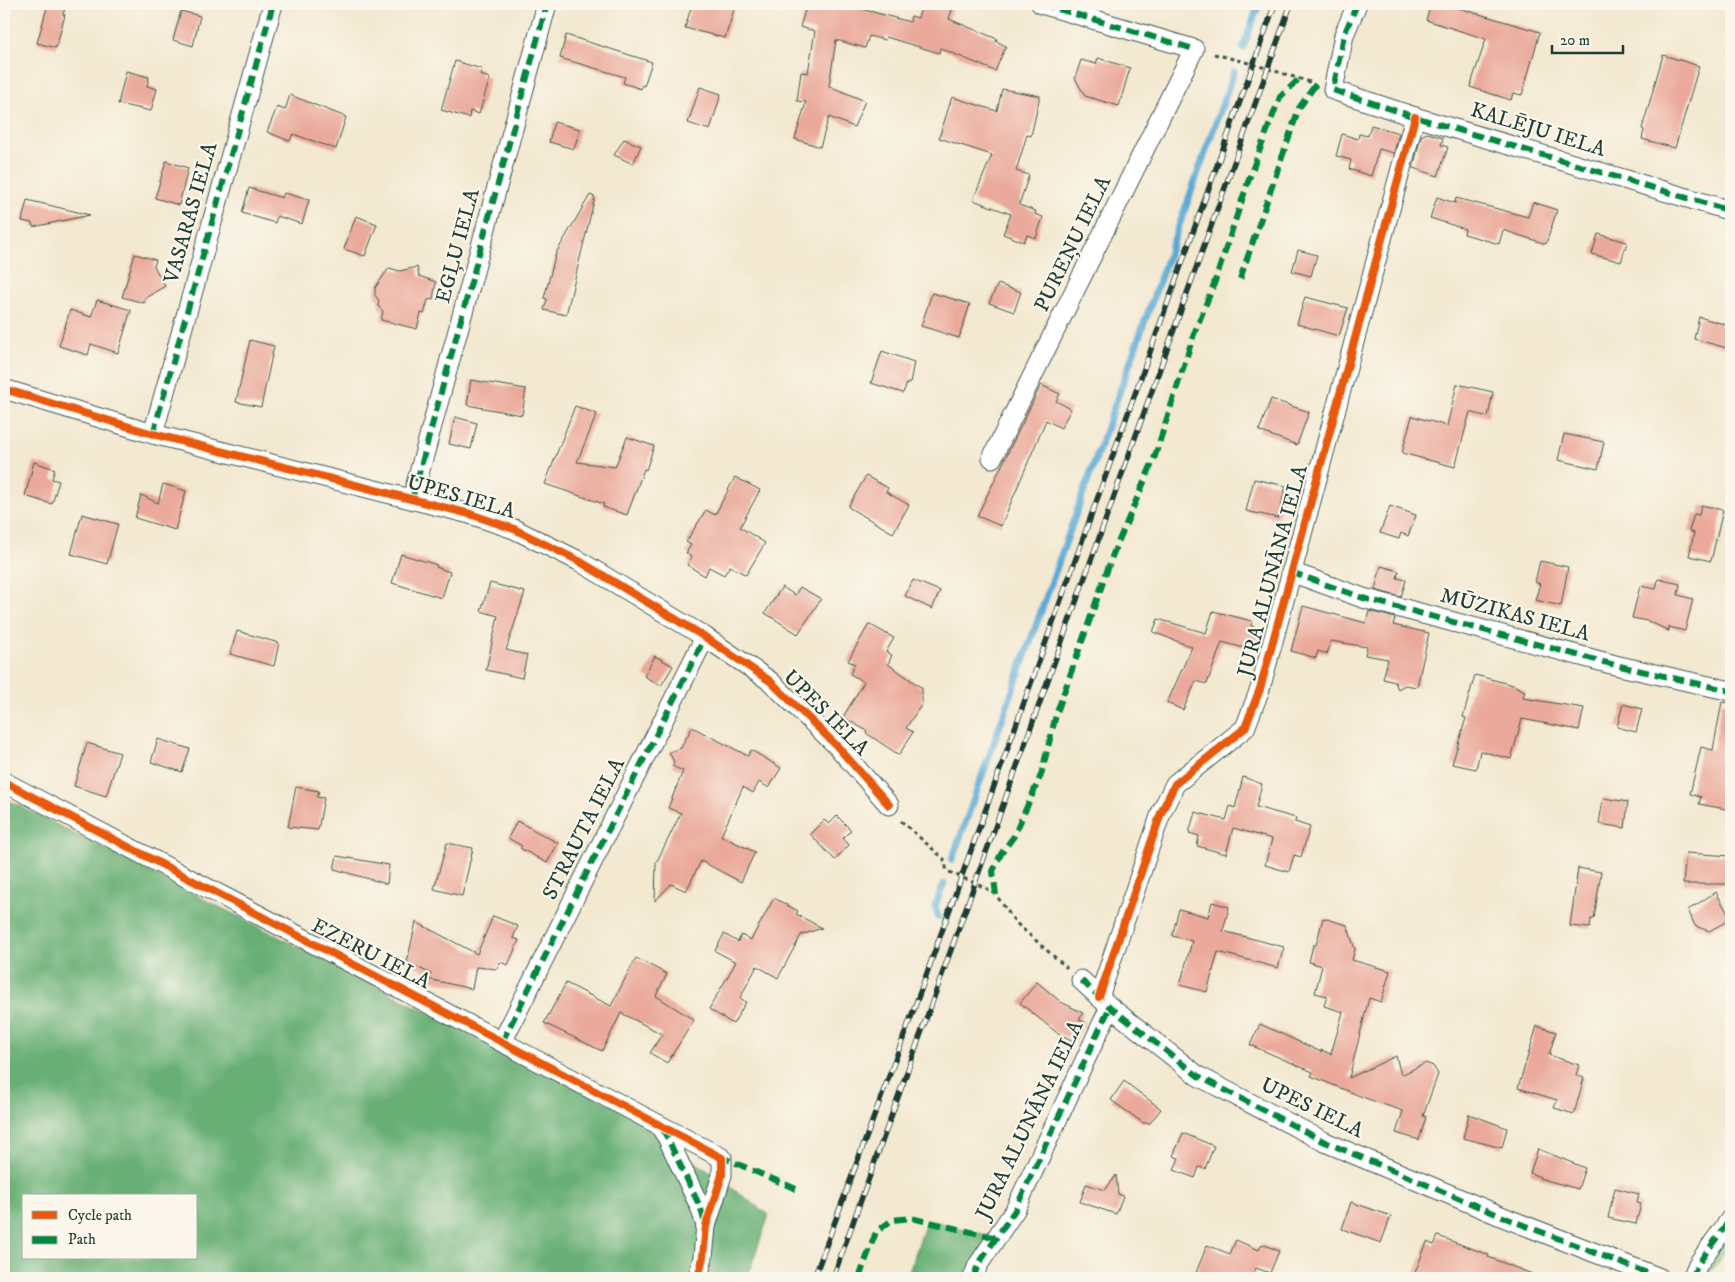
<svg xmlns="http://www.w3.org/2000/svg" width="1735" height="1282" viewBox="0 0 1735 1282" font-family="'IM FELL DW Pica',serif">
<style>
.green{fill:#81cb87;stroke:#50845e}
.forest{fill:#68af74;stroke:#447654;fill-rule:evenodd}
.lines{fill:none;stroke-linecap:round;stroke-linejoin:round}
.stream{stroke:#5aaad4;stroke-width:7}
.building{fill:#eaa99a}
.minor-casing{stroke:#3f574b;stroke-width:21}
.path{stroke:#3f574b;stroke-width:3;stroke-dasharray:4 4;stroke-linecap:butt}
.minor{stroke:#fff;stroke-width:19}
.rail-casing{stroke:#1f3d34;stroke-width:5.5}
.rail{stroke:#fbf7ec;stroke-width:4;stroke-dasharray:11;stroke-linecap:butt}
.quiet{stroke:#00873e;stroke-width:6;stroke-dasharray:12 6;stroke-linecap:butt}
.cycleway-casing{stroke:#fbf7ec;stroke-width:11}
.cycleway{stroke:#e8590c;stroke-width:8}
.labels{text-anchor:middle;dominant-baseline:central;stroke-width:4.5;stroke-linejoin:round;paint-order:stroke}
.street-label{font-size:21px;fill:#1f3d34;stroke:#fbf7ec}
</style>
<rect width="100%" height="100%" fill="#fbf7ec"/>
<filter id="ink" filterUnits="userSpaceOnUse"><feTurbulence type="fractalNoise" baseFrequency=".02" numOctaves="2"/><feDisplacementMap in="SourceGraphic" scale="10" xChannelSelector="R" yChannelSelector="G"/><feConvolveMatrix kernelMatrix="1 2 1 2 8 2 1 2 1" color-interpolation-filters="sRGB"/></filter>
<filter id="wash" filterUnits="userSpaceOnUse"><feTurbulence type="fractalNoise" baseFrequency=".0096" numOctaves="4" result="noise"/><feDisplacementMap in="SourceGraphic" scale="20" xChannelSelector="R" yChannelSelector="G"/><feGaussianBlur stdDeviation="1.12" result="paint"/><feColorMatrix in="noise" values="0 0 0 0 0 0 0 0 0 0 0 0 0 0 0 0 0 1.4 0 .05"/><feComposite in="paint" operator="in"/></filter>
<g filter="url(#wash)">
<rect width="100%" height="100%" fill="#f3e8d0"/>
<polygon class="green" points="1731,1229 1731,1243 1709,1274 1711,1278 1705,1278 1704,1268"/>
<g class="forest">
<path d="M4,798L631,1115L769,1215L747,1278H4ZM24,1196H196V1258H24Z"/>
<polygon points="927,1219 997,1238 973,1278 907,1278"/>
</g>
<g class="lines">
<g class="stream">
<polyline points="1243,48 1259,4"/>
<polyline points="952,860 1234,72"/>
<polyline points="938,917 935,906 944,884"/>
</g>
</g>
<g id="blocks">
<g class="building">
<polygon points="48,4 66,4 63,15 65,15 56,48 37,43"/>
<polygon points="692,4 736,4 725,38 685,28"/>
<polygon points="807,4 843,4 910,22 911,16 918,18 922,4 954,4 949,19 997,39 996,41 1006,46 995,71 940,48 939,53 886,37 885,40 869,36 865,48 836,40 829,86 865,101 854,127 829,117 820,147 795,139 806,102 797,101 801,72 808,73 815,31 800,27"/>
<polygon points="1431,4 1445,4 1540,32 1522,95 1513,93 1511,100 1470,87 1486,39 1426,20"/>
<polygon points="181,11 200,16 193,46 173,40"/>
<polygon points="566,35 652,62 644,86 642,85 641,89 623,83 625,77 560,58"/>
<polygon points="1663,55 1699,66 1675,148 1642,139 1644,130 1642,129"/>
<polygon points="1098,58 1130,68 1119,106 1085,96 1075,78 1081,60 1096,64"/>
<polygon points="455,61 482,69 480,75 490,78 479,114 470,111 469,118 441,110"/>
<polygon points="126,71 149,77 147,86 157,89 151,111 118,104"/>
<polygon points="700,87 721,94 710,130 688,123"/>
<polygon points="1002,89 1040,96 1031,136 1027,135 1016,171 1029,175 1019,205 1036,211 1035,214 1043,217 1036,238 1027,235 1024,242 1003,234 1011,214 973,200 992,155 939,138 952,97 997,111"/>
<polygon points="290,95 346,117 336,149 293,134 290,141 267,132 277,107 285,110"/>
<polygon points="554,122 580,129 574,149 549,142"/>
<polygon points="1371,125 1399,133 1394,153 1379,149 1371,176 1349,169 1351,160 1336,156 1342,134 1358,139 1359,134 1368,136"/>
<polygon points="1427,133 1443,138 1441,145 1448,147 1438,176 1413,168 1421,136"/>
<polygon points="624,139 641,146 633,164 614,155"/>
<polygon points="166,161 188,168 179,205 155,198"/>
<polygon points="249,188 282,198 284,193 309,200 302,224 277,216 275,223 242,213"/>
<polygon points="590,195 595,197 566,315 544,310 547,299 544,298 556,253"/>
<polygon points="1437,197 1455,203 1456,198 1528,217 1533,202 1557,210 1546,244 1503,230 1499,244 1464,234 1465,229 1430,218"/>
<polygon points="27,200 90,215 33,227 32,223 22,221"/>
<polygon points="356,216 377,224 365,256 344,249"/>
<polygon points="1598,234 1627,242 1621,262 1592,254"/>
<polygon points="1298,250 1317,255 1311,276 1292,271"/>
<polygon points="135,254 156,260 154,266 165,286 145,298 144,303 122,297"/>
<polygon points="417,267 419,276 436,282 433,299 428,300 424,314 421,313 417,329 381,320 383,311 378,306 379,301 375,295 375,288 389,268 400,271"/>
<polygon points="998,284 1021,292 1014,312 989,303"/>
<polygon points="932,293 970,304 959,338 921,326"/>
<polygon points="1305,297 1348,308 1339,336 1297,324"/>
<polygon points="97,300 131,310 118,353 91,344 88,355 59,346 70,310 91,317"/>
<polygon points="1699,317 1731,326 1727,348 1694,339"/>
<polygon points="250,340 274,346 261,407 236,402"/>
<polygon points="882,351 914,362 910,383 907,383 903,393 871,383"/>
<polygon points="471,380 526,389 522,415 467,405"/>
<polygon points="1457,384 1493,392 1488,417 1470,412 1455,467 1402,453 1412,416 1447,426"/>
<polygon points="1041,385 1060,394 1056,401 1071,409 1061,428 1046,420 1001,526 977,516"/>
<polygon points="1271,399 1309,412 1297,445 1259,431"/>
<polygon points="575,406 597,414 577,462 615,467 627,437 654,446 646,470 644,469 627,515 603,507 604,504 545,484"/>
<polygon points="455,417 477,423 471,449 449,444"/>
<polygon points="1564,434 1604,442 1598,469 1558,460"/>
<polygon points="34,462 55,469 52,479 59,481 52,504 25,496"/>
<polygon points="866,476 888,488 886,492 909,505 893,533 848,507"/>
<polygon points="735,477 760,490 740,527 765,543 746,575 730,566 724,575 709,567 705,576 687,565 692,557 686,553 691,545 686,542 706,510 715,515"/>
<polygon points="1254,479 1286,486 1278,518 1246,511"/>
<polygon points="163,484 186,491 175,530 135,518 141,495 158,503"/>
<polygon points="1701,505 1723,510 1711,561 1689,556 1694,533 1689,531 1694,514 1699,515"/>
<polygon points="1390,506 1416,515 1408,536 1401,533 1399,539 1380,533"/>
<polygon points="82,514 118,524 107,564 71,554"/>
<polygon points="401,554 437,565 436,567 450,572 442,598 392,583"/>
<polygon points="1540,561 1568,567 1561,606 1535,600 1540,584 1535,582"/>
<polygon points="1381,566 1399,571 1397,578 1406,580 1401,597 1375,590"/>
<polygon points="1658,579 1680,584 1678,595 1693,599 1685,631 1669,627 1669,631 1648,621 1632,618 1640,586 1656,589"/>
<polygon points="913,580 940,591 932,609 905,596"/>
<polygon points="490,583 525,592 506,650 527,655 522,678 486,670 498,616 481,611"/>
<polygon points="782,587 795,595 800,587 821,599 798,634 765,613"/>
<polygon points="1303,606 1366,623 1369,611 1395,618 1393,625 1429,633 1417,687 1405,685 1398,689 1395,682 1383,679 1388,659 1365,655 1367,647 1331,641 1327,654 1318,651 1316,658 1291,651"/>
<polygon points="1213,611 1252,621 1251,626 1261,629 1255,648 1245,646 1244,648 1222,642 1207,684 1196,681 1183,710 1167,703 1192,647 1153,632 1158,619 1206,633"/>
<polygon points="869,624 894,638 886,652 892,655 888,664 922,688 922,704 906,728 913,732 899,755 866,733 867,731 843,717 864,682 850,674 855,664 848,661"/>
<polygon points="237,631 279,643 274,666 230,654"/>
<polygon points="655,656 673,666 661,686 644,676"/>
<polygon points="1475,675 1513,685 1525,691 1523,698 1584,708 1579,730 1522,719 1511,759 1480,751 1476,769 1452,764 1466,718 1463,717"/>
<polygon points="1722,702 1731,703 1731,810 1699,804 1701,797 1690,794 1701,747 1713,750"/>
<polygon points="1623,704 1642,709 1636,732 1617,727"/>
<polygon points="692,727 748,756 751,750 781,768 769,788 759,782 753,793 743,787 721,836 755,852 741,882 701,861 686,891 671,884 655,901 656,863 681,813 668,808 683,771 672,766 674,762 669,752 681,748"/>
<polygon points="158,739 190,749 182,772 151,762"/>
<polygon points="87,743 120,753 106,796 74,786"/>
<polygon points="1243,777 1262,784 1256,807 1296,818 1295,822 1310,827 1301,857 1294,855 1289,872 1265,865 1272,839 1233,828 1226,854 1197,846 1199,836 1189,833 1195,812 1226,820 1230,806 1235,808"/>
<polygon points="296,787 319,791 317,797 324,798 318,830 288,827"/>
<polygon points="1603,798 1628,802 1625,828 1599,824"/>
<polygon points="837,816 851,830 843,838 849,845 835,860 810,834 824,820 829,824"/>
<polygon points="517,821 558,843 547,863 520,848 522,846 508,838"/>
<polygon points="447,843 473,848 462,896 434,889"/>
<polygon points="1686,853 1731,856 1728,884 1683,884"/>
<polygon points="337,856 389,865 387,884 334,869"/>
<polygon points="1578,868 1601,872 1594,919 1591,919 1590,928 1570,926"/>
<polygon points="1716,892 1731,919 1709,931 1695,926 1688,910"/>
<polygon points="774,898 798,911 796,914 822,928 801,935 778,978 757,966 740,998 746,1002 733,1024 709,1009 736,962 715,951 724,934 738,942 741,935 751,940"/>
<polygon points="1212,902 1229,907 1223,931 1284,947 1278,968 1218,952 1207,992 1180,985 1192,941 1172,936 1179,909 1208,917"/>
<polygon points="493,916 518,926 513,938 519,940 508,965 500,962 497,969 476,967 472,989 428,979 431,974 407,962 416,922 477,954"/>
<polygon points="1323,918 1347,925 1355,949 1352,960 1390,971 1381,1002 1369,998 1349,1078 1396,1056 1401,1075 1426,1063 1433,1066 1438,1074 1423,1116 1426,1117 1419,1140 1396,1133 1403,1111 1365,1098 1311,1076 1313,1072 1250,1045 1260,1024 1321,1052 1321,1050 1331,1054 1343,1012 1324,1006 1327,996 1315,993 1322,966 1309,962 1313,945 1316,945"/>
<polygon points="636,958 667,974 656,996 694,1020 667,1063 650,1053 662,1034 621,1013 602,1051 544,1023 566,983 611,1006"/>
<polygon points="1037,982 1061,1002 1083,1013 1079,1020 1085,1022 1075,1042 1056,1032 1020,1003"/>
<polygon points="1537,1026 1556,1032 1549,1055 1579,1065 1576,1075 1584,1078 1574,1114 1554,1108 1557,1100 1518,1088"/>
<polygon points="1124,1081 1161,1109 1150,1123 1143,1123 1111,1100"/>
<polygon points="1469,1114 1507,1128 1502,1148 1463,1138"/>
<polygon points="1183,1133 1214,1146 1205,1169 1199,1167 1195,1178 1174,1170 1179,1158 1173,1156"/>
<polygon points="1538,1149 1585,1168 1578,1189 1539,1178 1540,1177 1530,1173"/>
<polygon points="1116,1175 1118,1194 1123,1196 1116,1214 1080,1202 1086,1184 1105,1190"/>
<polygon points="1615,1188 1639,1194 1637,1203 1641,1204 1636,1224 1608,1218"/>
<polygon points="1351,1202 1391,1216 1381,1243 1342,1229"/>
<polygon points="1438,1236 1489,1255 1488,1257 1540,1277 1540,1278 1413,1278 1427,1242 1434,1245"/>
<polygon points="1236,1240 1259,1250 1262,1244 1279,1251 1270,1273 1256,1268 1252,1278 1194,1278 1207,1245 1230,1254"/>
</g>
</g>
</g>
<g filter="url(#ink)">
<use href="#blocks" fill-opacity="0" stroke="#3f574b" stroke-width="1"/>
<g class="lines">
<defs>
<g id="minor">
<polyline points="1357,4 1344,35 1333,90 1415,117 1731,211"/>
<polyline points="4,389 153,434 470,514 514,529 579,561 705,637 770,681 837,746 889,805"/>
<polyline points="153,434 273,4"/>
<polyline points="992,458 1194,49 1041,4"/>
<polyline points="412,499 547,4"/>
<polyline points="1291,572 1363,598 1615,665 1731,691"/>
<polyline points="4,782 502,1042 722,1158 722,1175 706,1226 703,1257 698,1278"/>
<polyline points="1081,980 1110,1007 1198,1076 1325,1142 1508,1219 1660,1278"/>
<polyline points="1099,997 1161,813 1175,784 1245,728 1260,689 1415,117"/>
<polyline points="502,1042 705,637"/>
<polyline points="659,1125 667,1137 701,1209 706,1226"/>
<polyline points="973,1278 978,1265 1015,1210 1110,1007"/>
<polyline points="1692,1278 1698,1264 1731,1218"/>
</g>
</defs>
<use href="#minor" class="minor-casing"/>
<g class="path">
<polyline points="1214,54 1253,64 1313,83"/>
<polyline points="901,821 944,859 947,871 986,888 996,895 1016,923 1067,968"/>
</g>
<use href="#minor" class="minor"/>
<defs>
<g id="rail">
<polyline points="814,1278 914,1009 1275,4"/>
<polyline points="833,1278 1291,4"/>
</g>
</defs>
<use href="#rail" class="rail-casing"/>
<use href="#rail" class="rail"/>
<g class="quiet">
<polyline points="1041,4 1194,49"/>
<polyline points="1357,4 1344,35 1333,90 1415,117 1731,211"/>
<polyline points="1240,279 1299,108 1316,84"/>
<polyline points="153,434 273,4"/>
<polyline points="412,499 547,4"/>
<polyline points="1291,572 1363,598 1615,665 1731,691"/>
<polyline points="996,895 993,871 1001,854 1014,836 1041,775 1056,715 1113,554 1154,459 1194,334 1214,284 1251,173 1280,97 1299,79"/>
<polyline points="1081,980 1110,1007 1198,1076 1325,1142 1508,1219 1660,1278"/>
<polyline points="502,1042 705,637"/>
<polyline points="662,1128 667,1137 701,1209 705,1224"/>
<polyline points="719,1156 796,1189"/>
<polyline points="859,1278 876,1232 892,1220 911,1218 997,1238"/>
<polyline points="973,1278 978,1265 1015,1210 1110,1007"/>
<polyline points="1692,1278 1698,1264 1731,1218"/>
</g>
<defs>
<g id="cycleway">
<polyline points="4,389 153,434 470,514 514,529 579,561 705,637 770,681 837,746 889,805"/>
<polyline points="4,782 502,1042 722,1158 722,1175 706,1226 703,1257 698,1278"/>
<polyline points="1099,997 1161,813 1175,784 1245,728 1260,689 1415,117"/>
</g>
</defs>
<use href="#cycleway" class="cycleway-casing"/>
<use href="#cycleway" class="cycleway"/>
</g>
</g>
<g class="labels">
<g class="street-label">
<text transform="translate(1538 130) rotate(17)">KALĒJU IELA</text>
<text transform="translate(191 213) rotate(-74)">VASARAS IELA</text>
<text transform="translate(1073 244) rotate(-64)">PUREŅU IELA</text>
<text transform="translate(458 246) rotate(-75)">EGĻU IELA</text>
<text transform="translate(461 497) rotate(16)">UPES IELA</text>
<text transform="translate(1273 571) rotate(-75)">JURA ALUNĀNA IELA</text>
<text transform="translate(1515 615) rotate(15)">MŪZIKAS IELA</text>
<text transform="translate(826 713) rotate(45)">UPES IELA</text>
<text transform="translate(584 829) rotate(-63)">STRAUTA IELA</text>
<text transform="translate(371 954) rotate(27)">EZERU IELA</text>
<text transform="translate(1312 1108) rotate(26)">UPES IELA</text>
<text transform="translate(1030 1120) rotate(-64)">JURA ALUNĀNA IELA</text>
</g>
</g>
<rect width="1735" height="1282" fill="none" stroke="#fbf7ec" stroke-width="20"/>
<rect x="22" y="1194" width="175" height="65" fill="#fbf7ec" stroke="#a3ada2"/>
<rect x="32" y="1211" width="25" height="8" fill="#e8590c" stroke="#a3ada2"/>
<text x="68" y="1220" font-size="15" fill="#1f3d34">Cycle path</text>
<rect x="32" y="1236" width="25" height="8" fill="#00873e" stroke="#a3ada2"/>
<text x="68" y="1244" font-size="15" fill="#1f3d34">Path</text>
<path d="M1552 45v8h71v-8" fill="none" stroke="#1f3d34" stroke-width="2.5"/>
<text x="1560" y="45" font-size="15" fill="#1f3d34" stroke="#fbf7ec" stroke-width="4" paint-order="stroke">20 m</text>
</svg>
